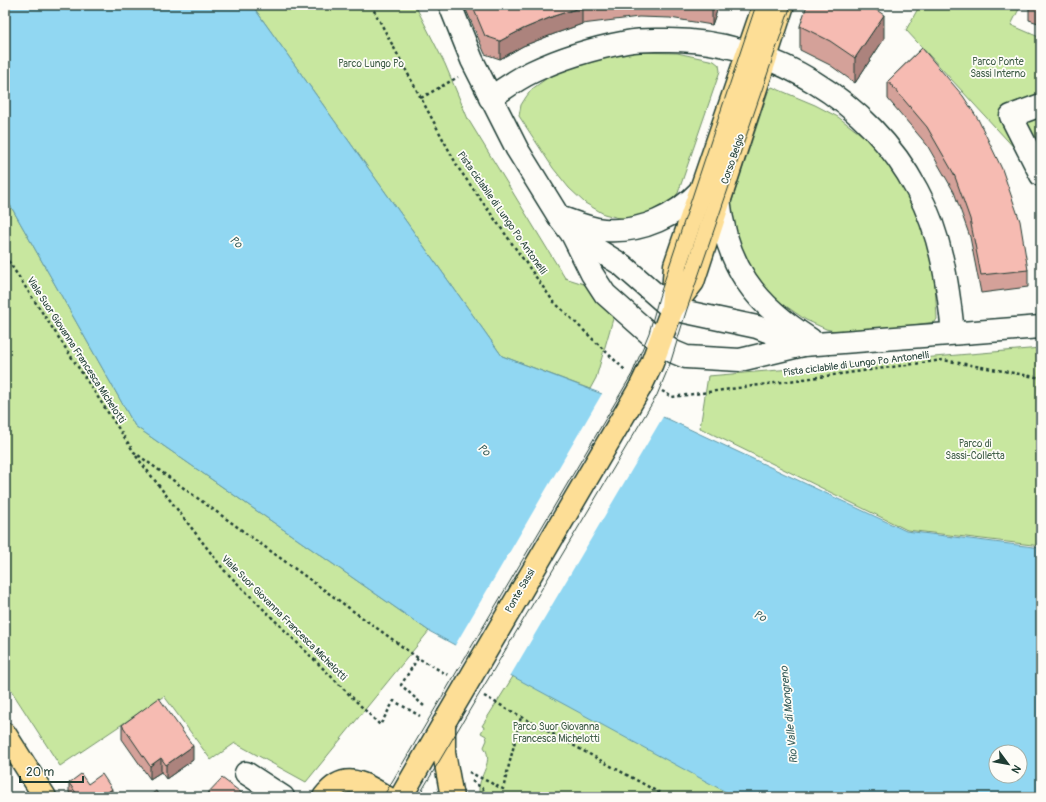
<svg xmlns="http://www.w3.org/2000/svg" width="1046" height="802" viewBox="0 0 1046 802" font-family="Pangolin,sans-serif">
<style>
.green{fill:#c8e79f;stroke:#74926a}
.water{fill:#91d7f2;stroke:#6399a6;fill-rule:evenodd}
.pier{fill:#fdfcf7}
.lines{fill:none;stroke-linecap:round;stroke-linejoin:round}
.minor-casing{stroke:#1f3d34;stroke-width:25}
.major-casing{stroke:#1f3d34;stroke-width:25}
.path{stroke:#1f3d34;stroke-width:2.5;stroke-dasharray:3 3;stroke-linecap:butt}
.minor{stroke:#fdfcf7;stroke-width:22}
.major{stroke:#fdde96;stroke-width:22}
.tram{stroke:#1f3d34;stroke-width:1}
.major-bridge-casing{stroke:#1f3d34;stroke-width:25;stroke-linecap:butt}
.major-bridge{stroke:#fdde96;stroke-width:22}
.wall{fill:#d4a199;stroke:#1f3d34}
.shaded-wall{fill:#ac837d;stroke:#1f3d34}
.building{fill:#f6bbb2;stroke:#1f3d34}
.labels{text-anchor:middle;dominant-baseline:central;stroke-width:3.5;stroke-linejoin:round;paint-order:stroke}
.park-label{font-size:10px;fill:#415f49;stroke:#fdfcf7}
.street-label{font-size:10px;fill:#1f3d34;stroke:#fdfcf7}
.water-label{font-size:11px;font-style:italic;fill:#365c5a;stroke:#fdfcf7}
</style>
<rect width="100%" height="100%" fill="#fdfcf7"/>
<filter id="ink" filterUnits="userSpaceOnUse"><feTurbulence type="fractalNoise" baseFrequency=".025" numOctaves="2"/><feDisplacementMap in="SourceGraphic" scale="8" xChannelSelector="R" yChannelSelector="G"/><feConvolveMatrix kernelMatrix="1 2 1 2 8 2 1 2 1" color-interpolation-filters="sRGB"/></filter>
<g filter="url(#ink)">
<g class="green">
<polygon points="252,5 415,5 445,64 468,119 565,278 590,286 617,305 596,378 590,389 502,356"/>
<polygon points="920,5 1021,5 1011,25 1041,38 1041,177 906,30"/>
<polygon points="630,52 677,53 714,61 719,65 720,71 678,193 662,209 633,219 619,218 604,214 585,203 569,188 553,168 519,116 521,105 526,97 532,89 550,76 583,64"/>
<polygon points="772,87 815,105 838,117 875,145 901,178 928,240 935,283 937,319 935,322 847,334 826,329 806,320 780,302 755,281 744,267 729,210 768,92"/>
<polygon points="5,196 135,426 429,631 306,782 235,743 211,760 164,696 60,766 5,681"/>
<polygon points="1041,348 1041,546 907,530 700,428 708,376"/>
<path d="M524,659L808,797H480C474,778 496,764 484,747L487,740L486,736L481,733L484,727L482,726Z"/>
</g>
<path class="water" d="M5,5H252L502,356L668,419L906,531L1041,548V797H735L429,631L135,426L5,196ZM996,752H1020V776H996Z"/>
<polygon class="pier" points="603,392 664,415 509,678 454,647"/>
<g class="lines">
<defs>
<g id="minor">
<polyline points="450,5 472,60 517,149 559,217 572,234 592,274 605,294 660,343 674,352 686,357 740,360 803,345 1041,327"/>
<path d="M490,98C504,89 517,79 532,72C561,58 595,48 627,42C641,39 655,40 669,40C770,40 870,101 917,190C941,234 948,284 953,333"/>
<polyline points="1041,105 1011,116 1041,175"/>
<path d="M719,199C726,265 754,304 810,339"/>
<path d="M562,218C576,223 590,229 604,230C642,233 676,216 701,190"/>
<polyline points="572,234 622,265 672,309 757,327 803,345"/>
<polyline points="246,773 283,797"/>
</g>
<g id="major">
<polyline points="672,309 693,282 783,5"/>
<polyline points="641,386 652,363 672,309 675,265 764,5"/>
<polyline points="444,723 444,753 452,797"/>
<polyline points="5,734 45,797"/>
<path d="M324,797C345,770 362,783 386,797"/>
<polyline points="401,797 448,716"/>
</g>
</defs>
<use href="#minor" class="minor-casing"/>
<use href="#major" class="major-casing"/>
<g class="path">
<polyline points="371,5 459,169 553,301 625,370"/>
<polyline points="421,98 458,77"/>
<polyline points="5,256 134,452 418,658 448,675"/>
<polyline points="662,391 672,397 943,360 1041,378"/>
<polyline points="136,456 224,570 380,725 394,701 420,716"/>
<polyline points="418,658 401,685 425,707"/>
<polyline points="484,696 667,797"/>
<polyline points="469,772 503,789 521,717"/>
<polyline points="472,781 482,788 489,797"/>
</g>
<use href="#minor" class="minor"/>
<use href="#major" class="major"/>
<g class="tram">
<polyline points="383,797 632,374 649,333 659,297 756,5"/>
<polyline points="418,797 657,395 670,364 686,312 791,5"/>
</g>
<defs>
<polyline id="major-bridge" points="448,716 641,386"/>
</defs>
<use href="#major-bridge" class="major-bridge-casing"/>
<use href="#major-bridge" class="major-bridge"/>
</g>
<g class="wall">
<polygon points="464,5 719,5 712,25 670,18 639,17 582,24 554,34 523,46 500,59 485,54"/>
<polygon points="1029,5 1041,5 1041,24 1029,20"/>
<polygon points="800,26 884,39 855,83 830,65 800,50"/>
<polygon points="922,48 1028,270 1028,287 981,293 970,237 954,192 927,145 888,99 888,81"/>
<polygon points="122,725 193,760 166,779 161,772 150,779 122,739"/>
<polygon points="69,783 88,784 112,797 72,797 69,792"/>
</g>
<g class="shaded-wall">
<polygon points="713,5 719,5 712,25 712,7"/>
<polygon points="582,7 582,24 554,34 523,46 500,59 500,41 523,29 554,16"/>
<polygon points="884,15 884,39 855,83 855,58"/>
<polygon points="193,746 193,760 166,779 166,765"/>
<polygon points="161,758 161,772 150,779 150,766"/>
<polygon points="112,789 112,797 101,797"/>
</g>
<g class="building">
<polygon points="472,5 596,5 582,7 554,16 523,29 500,41 485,36"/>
<polygon points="698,5 713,5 712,7"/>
<polygon points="807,5 869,5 884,15 855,58 830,41 800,26"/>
<polygon points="922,48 963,96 978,119 1002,169 1020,221 1028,270 981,275 970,219 954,174 927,127 888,81"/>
<polygon points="159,698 193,746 166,765 161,758 150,766 122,725"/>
<polygon points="81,774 88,784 102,774 112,789 101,797 79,797 69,783"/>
<polygon points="222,778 247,797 204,797"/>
<polygon points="156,791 160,797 148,797"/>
</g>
</g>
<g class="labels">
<g class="park-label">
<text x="998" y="62">Parco Ponte<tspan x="998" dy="12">Sassi Interno</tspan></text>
<text x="371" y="64">Parco Lungo Po</text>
<text x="975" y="444">Parco di<tspan x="975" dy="12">Sassi-Colletta</tspan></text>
<text x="556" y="727">Parco Suor Giovanna<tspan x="556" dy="12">Francesca Michelotti</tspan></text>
</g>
<g class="street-label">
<text transform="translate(733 159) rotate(-71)">Corso Belgio</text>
<text transform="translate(502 213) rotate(55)">Pista ciclabile di Lungo Po Antonelli</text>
<text transform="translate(76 350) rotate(57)">Viale Suor Giovanna Francesca Michelotti</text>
<text transform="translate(856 364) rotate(-7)">Pista ciclabile di Lungo Po Antonelli</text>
<text transform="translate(520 591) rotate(-60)">Ponte Sassi</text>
<text transform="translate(284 618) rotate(45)">Viale Suor Giovanna Francesca Michelotti</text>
</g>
<g class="water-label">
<text transform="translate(236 242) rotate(40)">Po</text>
<text transform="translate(484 450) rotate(40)">Po</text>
<text transform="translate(760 616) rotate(26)">Po</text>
<text transform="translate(789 715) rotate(-96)">Rio Valle di Mongreno</text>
</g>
</g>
<rect width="1046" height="802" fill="none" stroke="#fdfcf7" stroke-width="20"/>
<rect x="10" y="10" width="1026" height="782" fill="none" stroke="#1f3d34" stroke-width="1.5" filter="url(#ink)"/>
<g transform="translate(1008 764) rotate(122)"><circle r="19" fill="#fdfcf7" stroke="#a4b0a9"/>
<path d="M0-3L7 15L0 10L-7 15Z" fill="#1f3d34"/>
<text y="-6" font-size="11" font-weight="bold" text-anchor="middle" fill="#1f3d34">N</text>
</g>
<path d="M20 776v6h63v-6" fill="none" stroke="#1f3d34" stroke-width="2"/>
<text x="26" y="776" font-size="12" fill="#1f3d34" stroke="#fdfcf7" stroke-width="3" paint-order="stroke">20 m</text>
</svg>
